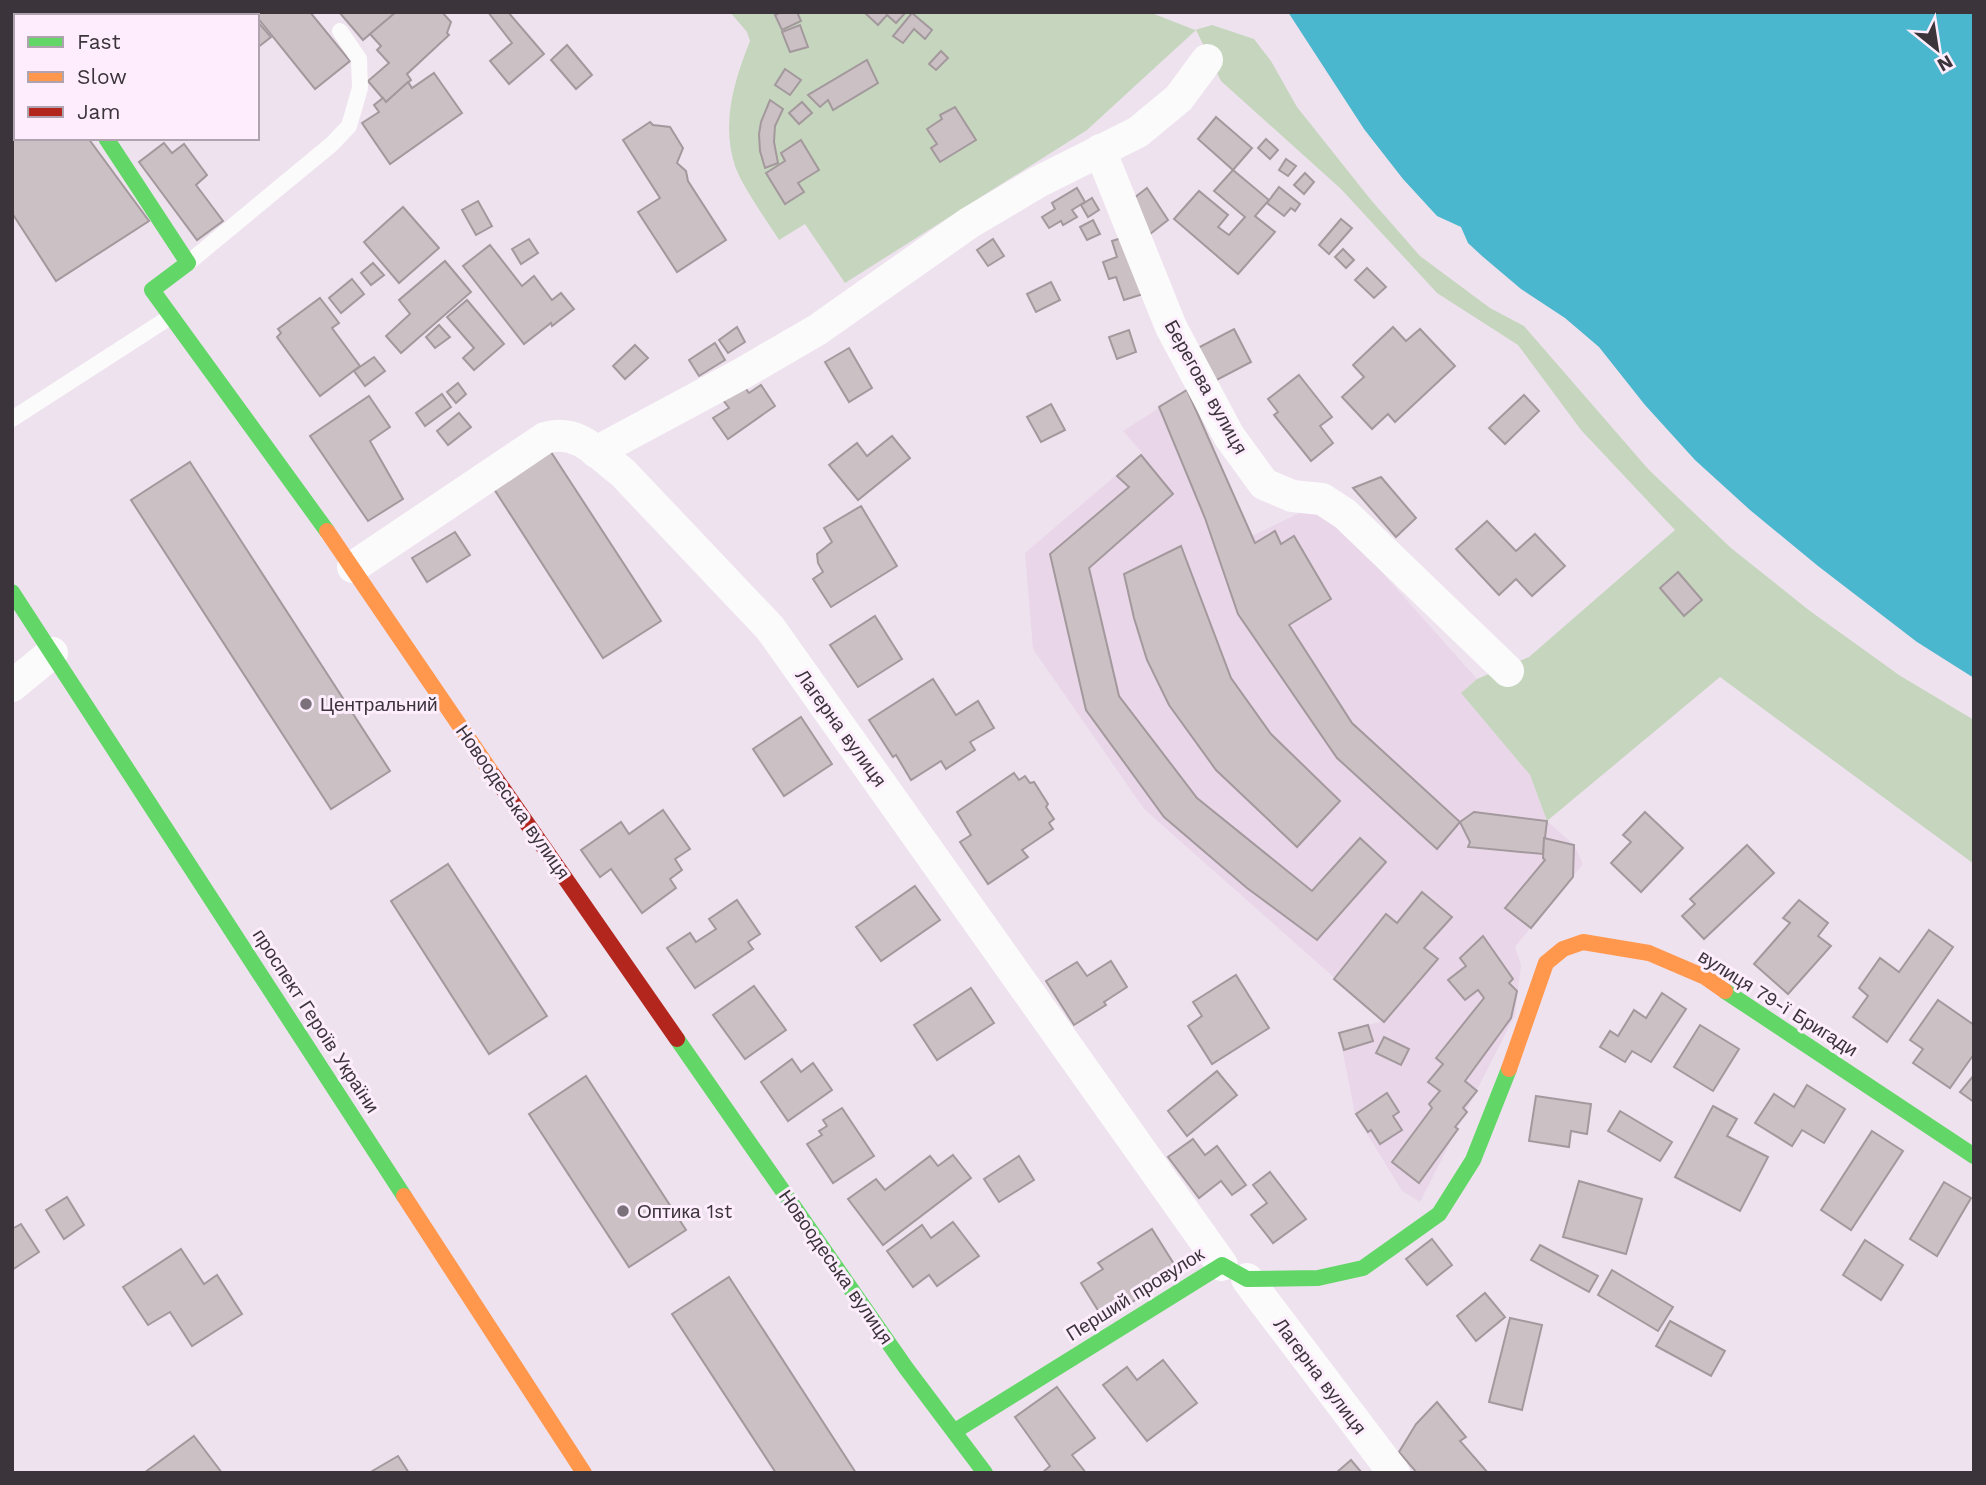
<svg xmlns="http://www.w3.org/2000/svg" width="1986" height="1485" viewBox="0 0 1986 1485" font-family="'Work Sans',sans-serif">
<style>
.built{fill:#e9d7e9}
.green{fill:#c6d6be}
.water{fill:#4ab7ce}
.building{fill:#cbc1c4;stroke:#a3999d;stroke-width:2}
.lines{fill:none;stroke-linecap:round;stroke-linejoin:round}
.lane{stroke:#fcfbfc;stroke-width:16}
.street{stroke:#fcfbfc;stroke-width:32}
.fast{stroke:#63d668;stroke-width:16}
.slow{stroke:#ff974d;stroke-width:16}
.jam{stroke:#b3261e;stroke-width:16}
.poi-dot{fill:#7a717a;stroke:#fdedfd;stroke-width:2.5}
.labels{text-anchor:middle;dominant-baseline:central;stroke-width:6;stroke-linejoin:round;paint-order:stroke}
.street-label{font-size:19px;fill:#3b343b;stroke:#fdedfd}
.poi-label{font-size:19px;fill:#3b343b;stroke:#fdedfd;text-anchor:start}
</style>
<rect width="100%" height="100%" fill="#eee2ee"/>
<polygon class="built" points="1187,390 1252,536 1310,508 1331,515 1477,679 1462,693 1530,775 1547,821 1574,845 1583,864 1515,947 1521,965 1515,1015 1420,1202 1402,1191 1355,1114 1339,1033 1383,1021 1144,809 1033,649 1025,553 1142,453 1123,431"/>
<path class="green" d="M730,12H1149L1195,30L1212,25L1254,39L1271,61L1297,107L1371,200L1420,256L1490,308L1524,326L1649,470L1731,548L1810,611L1899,675L1974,720V864L1720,677L1547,821L1530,775L1461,693L1477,679L1529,657L1675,530L1581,430L1518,345L1437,293L1341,189L1221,81L1196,30L1087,130L845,283L805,224L779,240C767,221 742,186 735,166C721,123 734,81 750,41L747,32Z"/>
<polygon class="water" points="1288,12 1974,12 1974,678 1917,642 1818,566 1750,510 1695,460 1645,405 1599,347 1565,318 1521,289 1482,256 1468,243 1461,227 1437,216 1403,179 1364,129"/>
<g class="building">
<polygon points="163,12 212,12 215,16 160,16"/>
<polygon points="253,12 310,12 350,61 315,89"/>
<polygon points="339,12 396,12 363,40"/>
<polygon points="396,12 442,12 451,22 447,33 449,35 407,74 411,80 386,102 368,81 389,63 377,50 381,46 370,34"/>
<polygon points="488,12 508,12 544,54 509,84 490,61 512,43"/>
<polygon points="781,12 797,12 801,21 782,30 775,15"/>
<polygon points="906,12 896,23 887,15 878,25 865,13"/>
<polygon points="912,13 932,30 925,39 914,29 903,43 893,36"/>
<polygon points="257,21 271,37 257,48"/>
<polygon points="800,25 808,47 790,52 782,32"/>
<polygon points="567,45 592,75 576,89 551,60"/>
<polygon points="941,51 948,58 936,70 929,64"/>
<polygon points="867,60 878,83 833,110 828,100 820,107 808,95"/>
<polygon points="785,69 801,80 790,95 775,85"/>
<polygon points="434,73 462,113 390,164 362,123 379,112 374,105 383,98 386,102 408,82 412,88"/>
<polygon points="770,100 783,109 775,126 774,142 778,163 765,168 760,151 759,134 761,122"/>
<polygon points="802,102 812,113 799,124 789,113"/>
<polygon points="955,107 976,140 940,162 931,148 937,144 927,129 942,119 940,115"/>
<polygon points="16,109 16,138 88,138 149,221 56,281 12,213 12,111"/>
<polygon points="1216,117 1252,148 1233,170 1198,139"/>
<polygon points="650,122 653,125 670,127 683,148 677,163 686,171 688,181 726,240 677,272 638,212 660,198 623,140"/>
<polygon points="1266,139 1278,150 1270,159 1258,148"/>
<polygon points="801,140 819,170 798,183 804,192 785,204 766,173 785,161 781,153"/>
<polygon points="164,143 172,153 184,144 207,175 196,185 223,221 197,240 139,162"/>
<polygon points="1286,159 1296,166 1288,176 1279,170"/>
<polygon points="1233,170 1269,200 1255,216 1275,232 1238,274 1174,219 1199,191 1228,215 1218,227 1229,235 1245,217 1214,191"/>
<polygon points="1305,173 1314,182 1304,194 1294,185"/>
<polygon points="1279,187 1300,204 1295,211 1291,208 1284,216 1267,203"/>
<polygon points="1077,188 1085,202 1072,210 1077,217 1063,225 1061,221 1049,228 1042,217 1055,209 1052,203"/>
<polygon points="1147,188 1168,220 1145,238 1130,201"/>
<polygon points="1092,198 1099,210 1088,217 1081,205"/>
<polygon points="478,201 492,226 476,235 462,210"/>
<polygon points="403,207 439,248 399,283 364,242"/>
<polygon points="1341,219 1352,228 1329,254 1319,245"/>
<polygon points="1093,220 1100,234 1087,240 1080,227"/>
<polygon points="1125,237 1143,294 1124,300 1116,277 1109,279 1103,262 1117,257 1112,241"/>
<polygon points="529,239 538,253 521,264 512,249"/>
<polygon points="993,239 1004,256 988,266 977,250"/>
<polygon points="490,245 522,286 534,276 552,300 561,293 574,309 552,326 551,323 524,344 463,266"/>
<polygon points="1343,249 1354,260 1346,268 1335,257"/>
<polygon points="445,261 471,292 401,353 386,336 410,314 399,300"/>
<polygon points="373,263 384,275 371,285 361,273"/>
<polygon points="1367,268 1386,287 1374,298 1355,280"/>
<polygon points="352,279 364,294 341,313 329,298"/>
<polygon points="1051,282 1060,300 1036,312 1027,294"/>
<polygon points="320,298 339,323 332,328 360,366 320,396 277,337 281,333 278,329"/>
<polygon points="467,300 504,344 474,370 463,358 474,348 447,317"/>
<polygon points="439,325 450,337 435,348 426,337"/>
<polygon points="737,327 745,342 728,353 719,340"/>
<polygon points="1393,327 1406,341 1420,329 1455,366 1395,422 1388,414 1372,429 1342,397 1364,377 1353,365"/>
<polygon points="1234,329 1251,362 1211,383 1194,350"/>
<polygon points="1129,330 1136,352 1117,359 1109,337"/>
<polygon points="715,343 725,360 699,376 689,360"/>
<polygon points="635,345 648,358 625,379 613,366"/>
<polygon points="849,348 872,388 849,402 825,362"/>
<polygon points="374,357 385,371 365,386 354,371"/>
<polygon points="1299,375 1332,417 1320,426 1333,443 1311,461 1274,415 1278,412 1268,399"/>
<polygon points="741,382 749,393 761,385 775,406 728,439 713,418 729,408 720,396"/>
<polygon points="458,383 466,394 456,403 447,392"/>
<polygon points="1187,390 1255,543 1275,531 1281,544 1294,536 1331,599 1289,625 1352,723 1460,822 1437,849 1337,758 1238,614 1205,518 1159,407"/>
<polygon points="442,394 451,407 425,426 416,413"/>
<polygon points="1524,395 1539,411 1505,444 1489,428"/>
<polygon points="369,396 390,427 370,441 403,499 368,521 310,436"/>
<polygon points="1051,404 1065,430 1041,442 1027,417"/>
<polygon points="459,413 471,427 448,445 437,431"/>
<polygon points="892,436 910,458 858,500 829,465 857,443 867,456"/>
<polygon points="551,452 661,621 603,658 494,489"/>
<polygon points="1141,455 1173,494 1089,568 1119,696 1197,798 1312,891 1360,838 1386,862 1317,940 1247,888 1164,817 1086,710 1050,554 1129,487 1117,476"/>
<polygon points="190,462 390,771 331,809 131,500"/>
<polygon points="1381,477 1416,518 1396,537 1353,488"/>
<polygon points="861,506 897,566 831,607 813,579 823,572 818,563 817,554 832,542 824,528"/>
<polygon points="1487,521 1516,551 1535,534 1565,566 1532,596 1516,579 1499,595 1456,549"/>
<polygon points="455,532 470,555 427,582 412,558"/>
<polygon points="1181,546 1231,678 1271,734 1340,801 1297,847 1216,770 1169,705 1147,660 1134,618 1124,574"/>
<polygon points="1678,572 1702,600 1684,616 1660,588"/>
<polygon points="875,616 902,659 858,687 830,645"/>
<polygon points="933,679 956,715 978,701 994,728 970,742 975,750 946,769 941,761 911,780 896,755 893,757 869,720"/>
<polygon points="801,717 832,764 784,796 753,749"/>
<polygon points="1014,773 1019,780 1025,776 1030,783 1034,782 1048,804 1046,807 1054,819 1049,823 1053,829 1022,850 1028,857 988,884 960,842 971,835 957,812"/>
<polygon points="663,810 690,849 675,859 682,870 670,879 676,888 642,913 611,869 600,877 581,850 621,822 629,834"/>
<polygon points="1474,812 1547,821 1543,854 1468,847 1470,842 1460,822"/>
<polygon points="1645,812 1683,848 1641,892 1611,863 1631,842 1623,835"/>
<polygon points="1544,838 1574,845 1573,877 1531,928 1505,908 1545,860 1543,858"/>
<polygon points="1747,845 1774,873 1704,939 1682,916 1695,904 1690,899"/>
<polygon points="448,864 547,1016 489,1054 391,901"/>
<polygon points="915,886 940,920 881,961 856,927"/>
<polygon points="1422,892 1452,917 1424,948 1438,959 1384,1022 1334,979 1386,914 1397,923"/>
<polygon points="737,900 760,934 748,942 753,949 695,988 667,948 690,933 696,942 716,929 709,919"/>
<polygon points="1799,900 1828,923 1818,936 1831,946 1788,994 1754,964 1790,923 1783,918"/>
<polygon points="1929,930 1953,947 1887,1042 1853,1017 1868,996 1859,988 1880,958 1899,972"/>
<polygon points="1483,936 1513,979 1509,983 1517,991 1511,1018 1465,1081 1477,1091 1463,1108 1467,1112 1455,1127 1458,1129 1419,1183 1392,1162 1432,1108 1429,1104 1440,1091 1428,1082 1443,1064 1436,1058 1484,998 1478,990 1465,1000 1448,980 1466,966 1460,958"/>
<polygon points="1111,961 1127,987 1104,1002 1106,1005 1074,1025 1046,981 1077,962 1087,976"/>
<polygon points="1236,975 1269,1028 1212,1064 1188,1026 1202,1016 1193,1002"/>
<polygon points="754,986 786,1030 745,1059 713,1015"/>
<polygon points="971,988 994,1023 937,1060 914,1025"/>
<polygon points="1662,993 1686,1009 1651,1062 1632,1051 1625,1062 1600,1047 1610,1031 1618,1036 1634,1010 1646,1018"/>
<polygon points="1938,1000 1974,1025 1974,1054 1950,1088 1913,1063 1923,1049 1910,1040"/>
<polygon points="1368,1025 1373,1041 1344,1050 1339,1033"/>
<polygon points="1700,1025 1739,1049 1713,1091 1674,1067"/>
<polygon points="1384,1037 1409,1049 1401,1065 1376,1053"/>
<polygon points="792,1059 801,1072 813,1063 832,1090 788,1121 761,1082"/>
<polygon points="1217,1071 1237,1095 1187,1136 1168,1111"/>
<polygon points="1974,1075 1974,1102 1960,1092"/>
<polygon points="586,1076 686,1230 629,1267 529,1114"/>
<polygon points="1807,1085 1845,1109 1824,1143 1802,1130 1792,1146 1755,1123 1774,1094 1794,1107"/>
<polygon points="1387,1093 1399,1112 1393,1116 1402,1130 1380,1144 1371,1130 1368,1132 1356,1114"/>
<polygon points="1536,1096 1591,1104 1587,1134 1571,1131 1569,1147 1529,1141"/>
<polygon points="1713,1106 1737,1119 1727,1136 1768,1157 1740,1211 1675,1177"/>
<polygon points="842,1108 874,1156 833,1183 807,1144 822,1135 819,1131 827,1126 823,1120"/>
<polygon points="1620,1111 1672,1142 1660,1161 1608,1131"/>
<polygon points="1872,1131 1903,1151 1851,1230 1821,1210"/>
<polygon points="1193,1139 1205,1155 1217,1146 1246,1185 1232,1195 1221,1181 1199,1198 1168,1157"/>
<polygon points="953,1155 971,1178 883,1245 848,1199 876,1179 885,1190 930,1156 938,1166"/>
<polygon points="1019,1156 1034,1180 999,1202 984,1179"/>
<polygon points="1270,1172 1306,1219 1273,1243 1251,1215 1267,1203 1253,1185"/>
<polygon points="1579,1181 1642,1199 1626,1254 1563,1237"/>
<polygon points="1944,1182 1971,1198 1937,1256 1910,1239"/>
<polygon points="67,1197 84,1225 64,1239 46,1210"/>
<polygon points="953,1222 979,1256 937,1286 929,1275 913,1287 887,1251 922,1225 931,1238"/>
<polygon points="21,1224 39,1252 12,1270 12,1229"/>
<polygon points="1152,1229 1179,1272 1104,1320 1081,1283 1103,1269 1098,1263"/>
<polygon points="1432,1239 1452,1265 1427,1285 1406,1259"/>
<polygon points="1865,1240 1903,1265 1881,1300 1843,1275"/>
<polygon points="1540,1245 1598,1276 1589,1292 1531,1260"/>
<polygon points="181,1249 204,1284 217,1275 242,1314 192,1346 170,1312 148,1325 123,1287"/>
<polygon points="1612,1270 1673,1307 1658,1331 1598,1295"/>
<polygon points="729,1277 856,1473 776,1473 672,1314"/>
<polygon points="1485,1293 1505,1317 1476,1341 1457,1316"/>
<polygon points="1510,1318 1542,1325 1522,1410 1489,1402"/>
<polygon points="1670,1321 1725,1351 1711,1376 1656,1346"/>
<polygon points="1163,1360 1197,1403 1147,1441 1103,1385 1127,1367 1137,1380"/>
<polygon points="1057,1387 1095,1438 1072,1455 1086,1473 1042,1473 1050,1466 1015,1417"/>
<polygon points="1437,1402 1466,1437 1460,1441 1488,1473 1417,1473 1399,1452 1416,1424"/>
<polygon points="194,1436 222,1473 144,1473"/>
<polygon points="398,1456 409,1473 369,1473"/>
<polygon points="1351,1460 1362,1473 1336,1473"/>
</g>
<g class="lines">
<g class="lane">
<polyline points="188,263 332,144 349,126 360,88 359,59 340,31"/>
<polyline points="12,419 170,317"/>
</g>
<g class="street">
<polyline points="12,61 16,61"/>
<polyline points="1100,150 1171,327 1229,436 1264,484 1292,496 1322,499 1345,514 1508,671"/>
<polyline points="596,452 743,373 817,330 969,223 1038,182 1138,132 1179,98 1207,60"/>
<path d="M353,567L545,438C578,428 598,454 623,473L770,628L1222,1265"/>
<polyline points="12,686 52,653"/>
<polyline points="1247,1279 1394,1473"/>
</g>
<g class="fast">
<polyline points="106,138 188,263 152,290 327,531"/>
<polyline points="12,592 404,1196"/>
<polyline points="1725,991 1974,1156"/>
<polyline points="677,1039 906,1368 985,1473"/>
<polyline points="955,1431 1222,1265 1247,1279 1318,1278 1363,1268 1439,1214 1473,1160 1509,1069"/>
</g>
<g class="slow">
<polyline points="327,531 494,776"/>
<polyline points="1509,1069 1546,963 1563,949 1583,942 1649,953 1705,977 1725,991"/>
<polyline points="404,1196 584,1473"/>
</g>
<polyline class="jam" points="494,776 677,1039"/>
</g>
<g class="poi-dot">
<circle cx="306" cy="704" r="7"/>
<circle cx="623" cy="1211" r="7"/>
</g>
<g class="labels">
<g class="street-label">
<text transform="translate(1206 387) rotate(61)">Берегова вулиця</text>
<text transform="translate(841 728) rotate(54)">Лагерна вулиця</text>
<text transform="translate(513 802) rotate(55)">Новоодеська вулиця</text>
<text transform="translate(1778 1003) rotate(32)">вулиця 79-ї Бригади</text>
<text transform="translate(316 1021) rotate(57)">проспект Героїв України</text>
<text transform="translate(836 1267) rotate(55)">Новоодеська вулиця</text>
<text transform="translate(1135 1294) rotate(-32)">Перший провулок</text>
<text transform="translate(1320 1376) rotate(53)">Лагерна вулиця</text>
</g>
<g class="poi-label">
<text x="320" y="704">Центральний</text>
<text x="637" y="1211">Оптика 1st</text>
</g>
</g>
<rect width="1986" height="1485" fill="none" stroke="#3b343b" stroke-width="28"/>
<rect x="14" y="14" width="245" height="126" fill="#fdedfd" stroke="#afa3af" stroke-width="2"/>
<rect x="28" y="37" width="35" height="10" fill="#63d668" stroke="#afa3af" stroke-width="2"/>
<text x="77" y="49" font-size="21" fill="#3b343b">Fast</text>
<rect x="28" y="72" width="35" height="10" fill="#ff974d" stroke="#afa3af" stroke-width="2"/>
<text x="77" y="84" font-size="21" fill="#3b343b">Slow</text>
<rect x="28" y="107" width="35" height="10" fill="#b3261e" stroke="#afa3af" stroke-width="2"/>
<text x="77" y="119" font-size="21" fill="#3b343b">Jam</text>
<g transform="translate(1937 49) rotate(150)" stroke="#fdedfd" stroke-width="5" paint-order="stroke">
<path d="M0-5L12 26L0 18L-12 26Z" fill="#3b343b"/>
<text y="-10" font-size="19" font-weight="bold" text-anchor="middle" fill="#3b343b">N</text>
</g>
</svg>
